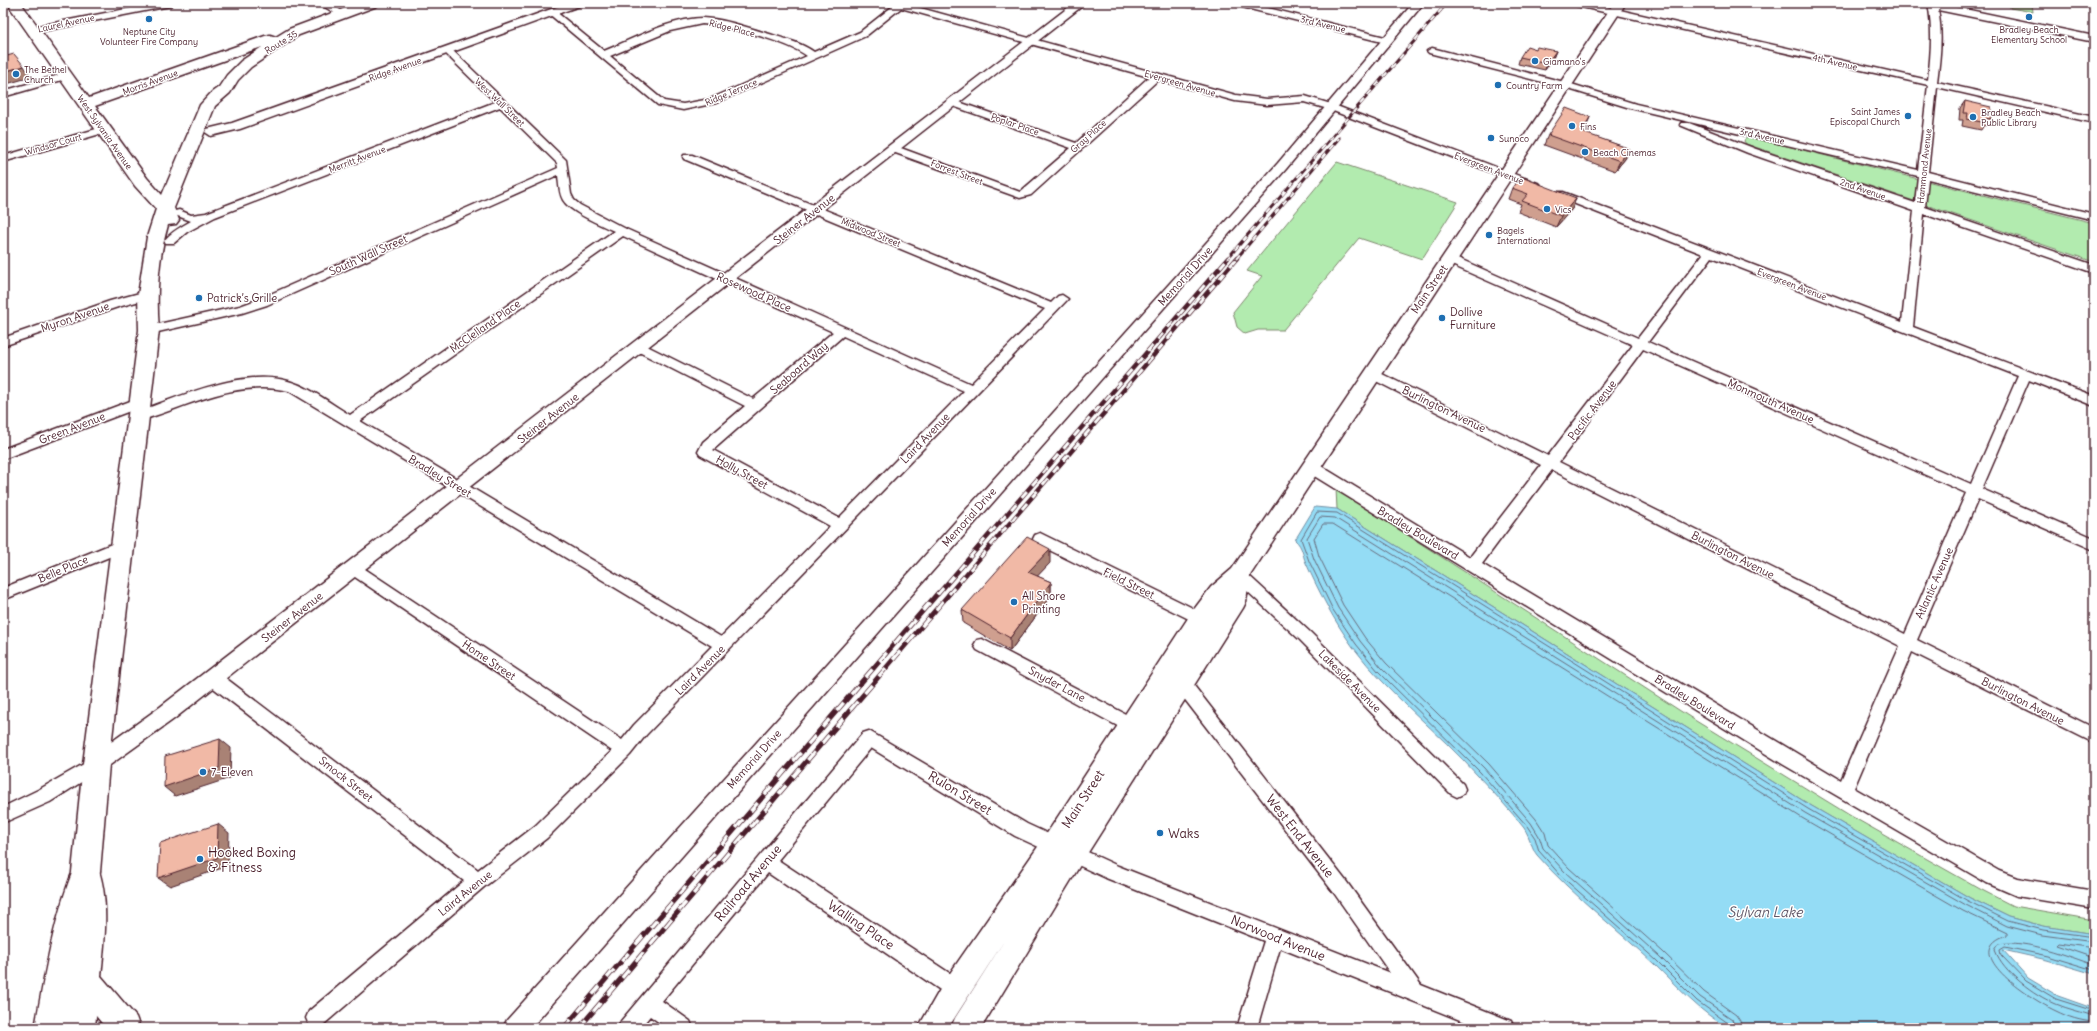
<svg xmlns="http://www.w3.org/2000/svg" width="2097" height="1031" viewBox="0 0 2097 1031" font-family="Delius,sans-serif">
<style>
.green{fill:#b2ebaf;stroke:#7e856d}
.water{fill:#94dcf5;stroke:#7690a4}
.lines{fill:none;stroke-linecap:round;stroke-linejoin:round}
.shore{stroke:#686b7c;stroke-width:1}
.minor-casing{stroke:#4a1f2b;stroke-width:3}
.tertiary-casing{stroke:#4a1f2b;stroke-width:3}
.secondary-casing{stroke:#4a1f2b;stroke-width:3}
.primary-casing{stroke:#4a1f2b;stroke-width:3}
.trunk-casing{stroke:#4a1f2b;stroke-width:3}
.minor{fill:#fff;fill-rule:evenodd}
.tertiary{fill:#fff;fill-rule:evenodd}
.secondary{fill:#fff;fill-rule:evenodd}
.primary{fill:#fff;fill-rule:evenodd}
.trunk{fill:#fff;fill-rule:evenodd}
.rail-far2-casing{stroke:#4a1f2b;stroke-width:3}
.rail-far1-casing{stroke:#4a1f2b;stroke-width:4.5}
.rail-casing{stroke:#4a1f2b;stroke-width:5}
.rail-far2{stroke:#fff;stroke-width:2;stroke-dasharray:6;stroke-linecap:butt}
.rail-far1{stroke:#fff;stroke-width:3;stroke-dasharray:8;stroke-linecap:butt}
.rail{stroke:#fff;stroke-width:3.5;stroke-dasharray:11;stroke-linecap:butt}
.wall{fill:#cf9f8f;stroke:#4a1f2b}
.shaded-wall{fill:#a98274;stroke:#4a1f2b}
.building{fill:#f1b9a6;stroke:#4a1f2b}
.poi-dot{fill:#1f6fb2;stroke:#fff;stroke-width:1.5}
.labels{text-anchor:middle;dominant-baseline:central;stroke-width:3;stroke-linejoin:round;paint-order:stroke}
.far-street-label{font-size:9px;fill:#4a1f2b;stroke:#fff}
.far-poi-label{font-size:9px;fill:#4a1f2b;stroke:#fff;text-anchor:start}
.street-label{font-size:11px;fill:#4a1f2b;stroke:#fff}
.poi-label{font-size:11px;fill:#4a1f2b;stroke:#fff;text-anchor:start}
.near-street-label{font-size:13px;fill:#4a1f2b;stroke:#fff}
.near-poi-label{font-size:13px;fill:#4a1f2b;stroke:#fff;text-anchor:start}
.near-water-label{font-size:14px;font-style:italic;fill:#605868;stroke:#fff}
</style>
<rect width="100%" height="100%" fill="#fff"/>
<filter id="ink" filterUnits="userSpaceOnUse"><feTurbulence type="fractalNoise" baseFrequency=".025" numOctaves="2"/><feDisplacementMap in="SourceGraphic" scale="8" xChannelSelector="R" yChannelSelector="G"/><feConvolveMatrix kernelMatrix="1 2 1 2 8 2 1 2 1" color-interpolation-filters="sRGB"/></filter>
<g filter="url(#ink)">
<g class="green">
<polygon points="2010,3 2032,4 2033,12 2010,8"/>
<polygon points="1751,137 2094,223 2094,262 1746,144 1744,141 1745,139"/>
<polygon points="1337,162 1458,202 1422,259 1359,238 1283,330 1258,330 1245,334 1237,327 1233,312 1262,276 1247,271"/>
<polygon points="1336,489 1696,721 1851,816 1980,889 2013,906 2094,920 2094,934 2043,926 2009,917 1970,898 1810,805 1337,509"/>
</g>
<path class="water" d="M1315,507L1337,509L1810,805L1970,898L2009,917L2043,926L2094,934V974L2047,960L2003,950L2028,978L2058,996L2092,1008L2094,1006V1028H1729C1700,1013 1677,986 1654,964C1615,927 1572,895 1537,855C1532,849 1530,837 1524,828C1510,810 1494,793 1478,776C1438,731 1389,695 1353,647C1334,621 1319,592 1306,563C1302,554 1303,547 1295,540Z"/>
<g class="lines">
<g class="shore">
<polyline points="2094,948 2058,943 2056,945 2094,958"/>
<path d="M2094,965C2068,956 2026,939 1999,944L1995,950C2003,972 2034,995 2056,1004C2068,1009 2081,1012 2094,1016"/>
<polyline points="2094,970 2048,956 2005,947 2000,950 2001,955 2026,981 2056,999 2094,1011"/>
<polyline points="1730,1028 1728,1023 1697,1001 1656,960 1561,876 1539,851 1535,838 1527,826 1480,772 1378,671 1356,644 1333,610 1309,561 1301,539 1317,512 1337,513 1808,809 1968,901 2008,921 2043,930 2094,937"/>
<polyline points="1735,1028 1732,1019 1700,997 1659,956 1565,872 1543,848 1539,836 1531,823 1484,768 1381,667 1360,641 1338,608 1314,559 1307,538 1320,517 1335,518 1805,813 1966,905 2007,926 2042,935 2094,942"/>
<path d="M1741,1028L1740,1021L1736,1015L1704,992L1663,952L1569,868L1548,845L1545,833L1536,819L1489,764L1386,663L1365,638L1343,605L1319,556L1314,538L1323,524H1333L1802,818L1963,911L2007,932V935C1955,952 2036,1002 2056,1011C2068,1017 2080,1021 2094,1022"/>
</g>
<defs>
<g id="minor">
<polygon points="157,3 174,3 170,6 33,33 28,30 33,27"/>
<polygon points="318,3 329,3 347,14 346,16 340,16"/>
<path d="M887,3H906V4L1236,95L1267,99L1305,96L1334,105L1540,184L1541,186L1536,189L1532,188L1328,109L1304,102L1267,105L1235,101L1158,80L1031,195L1020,198L890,151L889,149L894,146L898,147L1020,192L1071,148L950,105V101H956L1076,143L1149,77L901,8L866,36L716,103L683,110L658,105L548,13L549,11H555L604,51C633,39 672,18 703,18C724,19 746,27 766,33C782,38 800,42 814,52L860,32L893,6ZM702,24C727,26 787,41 807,56L710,99L683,104L664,101L610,56L670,31Z"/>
<polygon points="1233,3 1248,3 1389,38 1391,40 1386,43 1234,5"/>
<path d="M1573,3H1589L1928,80C1931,53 1933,29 1928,3H1936L2094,36V42L1938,10C1943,34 1940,58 1937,82L2094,117V123L1937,87L1928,172L2094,214V220L1928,179L1925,207L2094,265V273L1924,214L1913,327L2094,396V406L2029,380L1982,489L2094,538V550L1978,499L1917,640L2094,728V743L1912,652L1854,788L1999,871L2017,878L2094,891V909L2017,896L1987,883L1784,765L1306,471L1304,467L1306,463H1316L1470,557L1541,465L1368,377L1366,374L1368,371H1376L1548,456L1633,345L1445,262L1443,259L1445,256H1453L1638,338L1703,254L1555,196L1554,194L1555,192H1563L1902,322L1914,211L1748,153L1680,125L1681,123H1689L1756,149L1915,203L1918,176L1630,108L1562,87L1429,53L1427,51L1432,48L1568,83L1636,104L1918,170L1928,85L1577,6ZM1712,257L2018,376L1971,484L1648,342ZM1643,349L1966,493L1905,634L1559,462ZM1552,470L1900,646L1841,780L1482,564Z"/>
<path d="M447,47L450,48L566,160L571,194L574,200L580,205L626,229L971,384L1045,309L684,159L683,157L684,155H692L1051,303L1058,296L1062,295L1068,299L646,735L630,755L547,838L484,887L323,1025L316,1028L309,1025L306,1018L309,1011L464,881L207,683L205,678L207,673L213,671L219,673L478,870L535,826L612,751L349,573L347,569L349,565L354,563L359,565L622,740L634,725L712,646L289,391C236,379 189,406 139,421L134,419L133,416L134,413C180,397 249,364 297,384C315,391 333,405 350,415L614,231C601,225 570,212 563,200C559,193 559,184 558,175L267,305L242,313L149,334L145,333L143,330L145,327L240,306L259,299L558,168L557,163L500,107L215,217L187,232L174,243H166L164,241C171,232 182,226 191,221L175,215L174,213L175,211L179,210L191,215L206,213L495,102L444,52L442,50ZM623,236L833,332L753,399L643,344L639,343L633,347L635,350L745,406L703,442L698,452L700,455L830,526L721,637L360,421ZM843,336L964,391L839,518L713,450Z"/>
<polygon points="66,73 69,74 69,78 3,97 3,91"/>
<polygon points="103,127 108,130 107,132 3,162 3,156"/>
<polygon points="147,291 151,292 153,295 151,298 118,307 3,346 3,338 110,301"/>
<polygon points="141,397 146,399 147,402 146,405 3,459 3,449"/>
<polygon points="1040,533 1213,618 1216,622 1213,626 1208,628 1203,626 1035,543 1033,539 1035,535"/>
<polygon points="124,539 129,541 131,545 129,549 3,600 3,588"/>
<polygon points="1239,569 1244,571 1310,632 1463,784 1465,789 1463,794 1457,797 1451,794 1300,640 1234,579 1232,575 1234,571"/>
<polygon points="982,639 1137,720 1139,725 1137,730 1131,732 1125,730 977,650 974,645 977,640"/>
<polygon points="1182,676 1188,678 1346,881 1421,985 1511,1021 1514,1028 1480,1028 1280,948 1257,1028 1237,1028 1264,941 1106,878 1015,836 871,748 778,860 963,982 965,989 963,996 956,998 949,996 768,873 662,1001 690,1021 693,1028 667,1028 650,1016 640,1028 618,1028 621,1021 863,733 869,731 1027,824 1118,866 1390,973 1334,893 1176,688 1174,683 1176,678"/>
<polygon points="96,757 102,759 104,764 102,769 50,802 3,823 3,807 38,790"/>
</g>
<g id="tertiary">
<polygon points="568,3 583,3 582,5 240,129 211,136 205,132 207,129 232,123"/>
<polygon points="1074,3 1086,3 174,719 103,770 96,773 89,770 86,764 89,758 160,707"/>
<polygon points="1413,3 1424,3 1286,169 531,1028 503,1028 507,1020 1278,163"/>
</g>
<polygon id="secondary" points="1614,3 1626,3 1249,577 1246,602 1243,608 1082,862 981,1028 951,1028 955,1018 1006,938 948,1028 918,1028 946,979 1044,838 1192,612 1211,587 1232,569"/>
<path id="primary" d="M7,3H21L89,98L265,36L270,35L276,37L289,29L359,3H379L377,6L299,35L251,67L238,80L230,93L215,106L174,208L179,220L176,224L168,225C158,259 156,295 159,330L109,764L100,872L96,881L86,885L76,881L72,872L83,764L139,330L138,295L147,237L156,209L135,186ZM262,47L241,61L227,75L219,87L212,92L200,105L162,195L147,178L95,106Z"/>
<path id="trunk" d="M86,859L96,863C110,895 105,940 101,976L136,1017L140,1028H106L96,1016L95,1028H35C45,973 54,915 76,863Z"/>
</defs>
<use href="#minor" class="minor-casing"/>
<use href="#tertiary" class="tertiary-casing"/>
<use href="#secondary" class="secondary-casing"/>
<use href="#primary" class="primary-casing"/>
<use href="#trunk" class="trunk-casing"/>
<use href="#minor" class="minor"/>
<use href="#tertiary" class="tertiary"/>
<use href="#secondary" class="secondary"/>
<use href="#primary" class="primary"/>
<use href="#trunk" class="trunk"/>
<defs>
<g id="rail-far2">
<polyline points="1227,259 1447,3"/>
<polyline points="1236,259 1339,138"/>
</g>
<g id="rail-far1">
<polyline points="938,594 1228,258"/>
<polyline points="949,594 1237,258"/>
</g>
<g id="rail">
<polyline points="564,1028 938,593"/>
<polyline points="579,1028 950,593"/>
</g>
</defs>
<use href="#rail-far2" class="rail-far2-casing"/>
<use href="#rail-far1" class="rail-far1-casing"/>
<use href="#rail" class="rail-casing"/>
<use href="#rail-far2" class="rail-far2"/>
<use href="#rail-far1" class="rail-far1"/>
<use href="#rail" class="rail"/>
</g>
<g class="wall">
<polygon points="1536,49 1556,51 1553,58 1545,70 1518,64 1520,57"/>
<polygon points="1965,101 1991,119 1986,126 1984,125 1981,130 1962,126 1963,120 1959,120 1960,108"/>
<polygon points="1590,117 1583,133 1630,149 1625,159 1615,171 1544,145 1548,135"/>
<polygon points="1512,188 1576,198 1572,209 1556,227 1518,212 1521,204 1508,199"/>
<polygon points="1050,563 1037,576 1051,582 1051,596 1010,651 963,623 962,610"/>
</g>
<g class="shaded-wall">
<polygon points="1556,51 1553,58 1545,70 1547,63"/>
<polygon points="24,66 31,77 3,85 3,72"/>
<polygon points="1590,117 1586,127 1578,142 1582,132"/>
<polygon points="1630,149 1625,159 1615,171 1620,161"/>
<polygon points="1576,198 1572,209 1556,227 1561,216"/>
<polygon points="1050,549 1050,563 1028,586 1028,572"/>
<polygon points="1051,582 1051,596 1010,651 1010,638"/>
<polygon points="220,739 231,748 230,778 175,796 164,787"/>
<polygon points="218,824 229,833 228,866 170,886 158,878"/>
</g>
<g class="building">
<polygon points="1527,46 1536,49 1537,47 1556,51 1547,63 1520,57"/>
<polygon points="3,54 5,54 7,56 14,54 24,66 3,72"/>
<polygon points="1965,101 1991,107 1991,119 1987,118 1986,123 1967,119 1968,113 1963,113"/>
<polygon points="1566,108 1590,117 1582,132 1630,149 1620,161 1548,135"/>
<polygon points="1519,178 1524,178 1576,198 1561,216 1522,201 1528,194 1512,188"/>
<polygon points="1027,537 1050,549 1028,572 1051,582 1010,638 962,610"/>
<polygon points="220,739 219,768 164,787 165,756"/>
<polygon points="218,824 217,858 158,878 160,843"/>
</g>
</g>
<g class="poi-dot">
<circle cx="2029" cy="17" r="4"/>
<circle cx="149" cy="19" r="4"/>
<circle cx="1535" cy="61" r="4"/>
<circle cx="16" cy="74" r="4"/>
<circle cx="1498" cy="85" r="4"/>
<circle cx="1908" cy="116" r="4"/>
<circle cx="1973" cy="117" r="4"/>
<circle cx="1572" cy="126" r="4"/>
<circle cx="1491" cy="138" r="4"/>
<circle cx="1585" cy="152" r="4"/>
<circle cx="1547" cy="209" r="4"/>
<circle cx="1489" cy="235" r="4"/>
<circle cx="199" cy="298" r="4"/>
<circle cx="1442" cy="318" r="4"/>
<circle cx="1014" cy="602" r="4"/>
<circle cx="203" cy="772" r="4"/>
<circle cx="1160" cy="833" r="4"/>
<circle cx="200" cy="859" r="4"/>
</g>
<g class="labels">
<g class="far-street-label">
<text transform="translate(66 23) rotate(-12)">Laurel Avenue</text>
<text transform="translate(1323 24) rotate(14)">3rd Avenue</text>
<text transform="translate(732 28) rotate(14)">Ridge Place</text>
<text transform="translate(281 42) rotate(-31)">Route 35</text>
<text transform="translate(1835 62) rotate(13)">4th Avenue</text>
<text transform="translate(395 69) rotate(-20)">Ridge Avenue</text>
<text transform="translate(150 82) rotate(-20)">Morris Avenue</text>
<text transform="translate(1180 83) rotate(16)">Evergreen Avenue</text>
<text transform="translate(731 92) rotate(-23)">Ridge Terrace</text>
<text transform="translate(500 102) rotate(44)">West Wall Street</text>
<text transform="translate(1015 124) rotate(19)">Poplar Place</text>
<text transform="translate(105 132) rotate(55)">West Sylvania Avenue</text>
<text transform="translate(1088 136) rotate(-42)">Gray Place</text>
<text transform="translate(1762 136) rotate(13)">3rd Avenue</text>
<text transform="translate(53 144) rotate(-16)">Windsor Court</text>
<text transform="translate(357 159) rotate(-21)">Merritt Avenue</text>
<text transform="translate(1924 166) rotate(-84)">Hammond Avenue</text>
<text transform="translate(1489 168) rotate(21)">Evergreen Avenue</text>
<text transform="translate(957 172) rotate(21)">Forrest Street</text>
<text transform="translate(1863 189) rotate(19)">2nd Avenue</text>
<text transform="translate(871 232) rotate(22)">Midwood Street</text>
<text transform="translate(1792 284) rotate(21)">Evergreen Avenue</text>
</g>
<g class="far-poi-label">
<text x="2029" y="29" text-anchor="middle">Bradley Beach<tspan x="2029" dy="10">Elementary School</tspan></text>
<text x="149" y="31" text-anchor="middle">Neptune City<tspan x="149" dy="10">Volunteer Fire Company</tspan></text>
<text x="1543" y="61">Giamano's</text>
<text x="24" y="69">The Bethel<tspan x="24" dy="10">Church</tspan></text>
<text x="1506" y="85">Country Farm</text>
<text x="1900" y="111" text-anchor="end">Saint James<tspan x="1900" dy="10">Episcopal Church</tspan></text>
<text x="1981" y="112">Bradley Beach<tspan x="1981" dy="10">Public Library</tspan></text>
<text x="1580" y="126">Fins</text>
<text x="1499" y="138">Sunoco</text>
<text x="1593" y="152">Beach Cinemas</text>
<text x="1555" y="209">Vics</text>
<text x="1497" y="230">Bagels<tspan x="1497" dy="10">International</tspan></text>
</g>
<g class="street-label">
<text transform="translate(804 219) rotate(-38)">Steiner Avenue</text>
<text transform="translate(368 255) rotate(-24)">South Wall Street</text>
<text transform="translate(1185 276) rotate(-48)">Memorial Drive</text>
<text transform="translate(1429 289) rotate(-56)">Main Street</text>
<text transform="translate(754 292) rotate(24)">Rosewood Place</text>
<text transform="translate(75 317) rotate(-19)">Myron Avenue</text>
<text transform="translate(485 326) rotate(-35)">McClelland Place</text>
<text transform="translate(799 368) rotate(-41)">Seaboard Way</text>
<text transform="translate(1771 401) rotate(24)">Monmouth Avenue</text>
<text transform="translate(1444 409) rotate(26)">Burlington Avenue</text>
<text transform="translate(1592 410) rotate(-53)">Pacific Avenue</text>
<text transform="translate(548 418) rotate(-38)">Steiner Avenue</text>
<text transform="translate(72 428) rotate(-21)">Green Avenue</text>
<text transform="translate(925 438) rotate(-46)">Laird Avenue</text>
<text transform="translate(742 472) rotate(29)">Holly Street</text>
<text transform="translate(440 476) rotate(31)">Bradley Street</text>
<text transform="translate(969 517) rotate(-48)">Memorial Drive</text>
<text transform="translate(1418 533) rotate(31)">Bradley Boulevard</text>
<text transform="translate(1733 555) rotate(27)">Burlington Avenue</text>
<text transform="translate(63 569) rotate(-23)">Belle Place</text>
<text transform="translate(1129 583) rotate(26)">Field Street</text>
<text transform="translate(1934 583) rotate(-66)">Atlantic Avenue</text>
<text transform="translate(292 617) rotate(-38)">Steiner Avenue</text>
<text transform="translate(489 660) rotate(34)">Home Street</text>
<text transform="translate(700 670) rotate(-45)">Laird Avenue</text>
<text transform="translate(1350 681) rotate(45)">Lakeside Avenue</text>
<text transform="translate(1057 684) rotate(28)">Snyder Lane</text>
<text transform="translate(2023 701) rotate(27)">Burlington Avenue</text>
<text transform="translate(1695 702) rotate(32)">Bradley Boulevard</text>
<text transform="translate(754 759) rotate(-48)">Memorial Drive</text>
<text transform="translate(346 779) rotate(38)">Smock Street</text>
<text transform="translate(465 893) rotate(-39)">Laird Avenue</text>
</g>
<g class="poi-label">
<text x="207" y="298">Patrick’s Grille</text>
<text x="1450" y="312">Dollive<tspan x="1450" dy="13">Furniture</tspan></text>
<text x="1022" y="596">All Shore<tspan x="1022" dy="13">Printing</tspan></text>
<text x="211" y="772">7-Eleven</text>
</g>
<g class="near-street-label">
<text transform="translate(960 793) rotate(31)">Rulon Street</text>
<text transform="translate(1083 799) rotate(-57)">Main Street</text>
<text transform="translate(1300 836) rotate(52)">West End Avenue</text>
<text transform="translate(748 883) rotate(-50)">Railroad Avenue</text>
<text transform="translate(861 925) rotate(34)">Walling Place</text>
<text transform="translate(1278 938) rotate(22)">Norwood Avenue</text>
</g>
<g class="near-poi-label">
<text x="1168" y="833">Waks</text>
<text x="208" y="852">Hooked Boxing<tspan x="208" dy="15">&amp; Fitness</tspan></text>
</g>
<g class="near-water-label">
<text x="1765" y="912">Sylvan Lake</text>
</g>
</g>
<rect width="2097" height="1031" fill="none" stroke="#fff" stroke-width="16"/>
<rect x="8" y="8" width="2081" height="1015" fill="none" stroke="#4a1f2b" stroke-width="1.5" filter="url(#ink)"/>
</svg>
